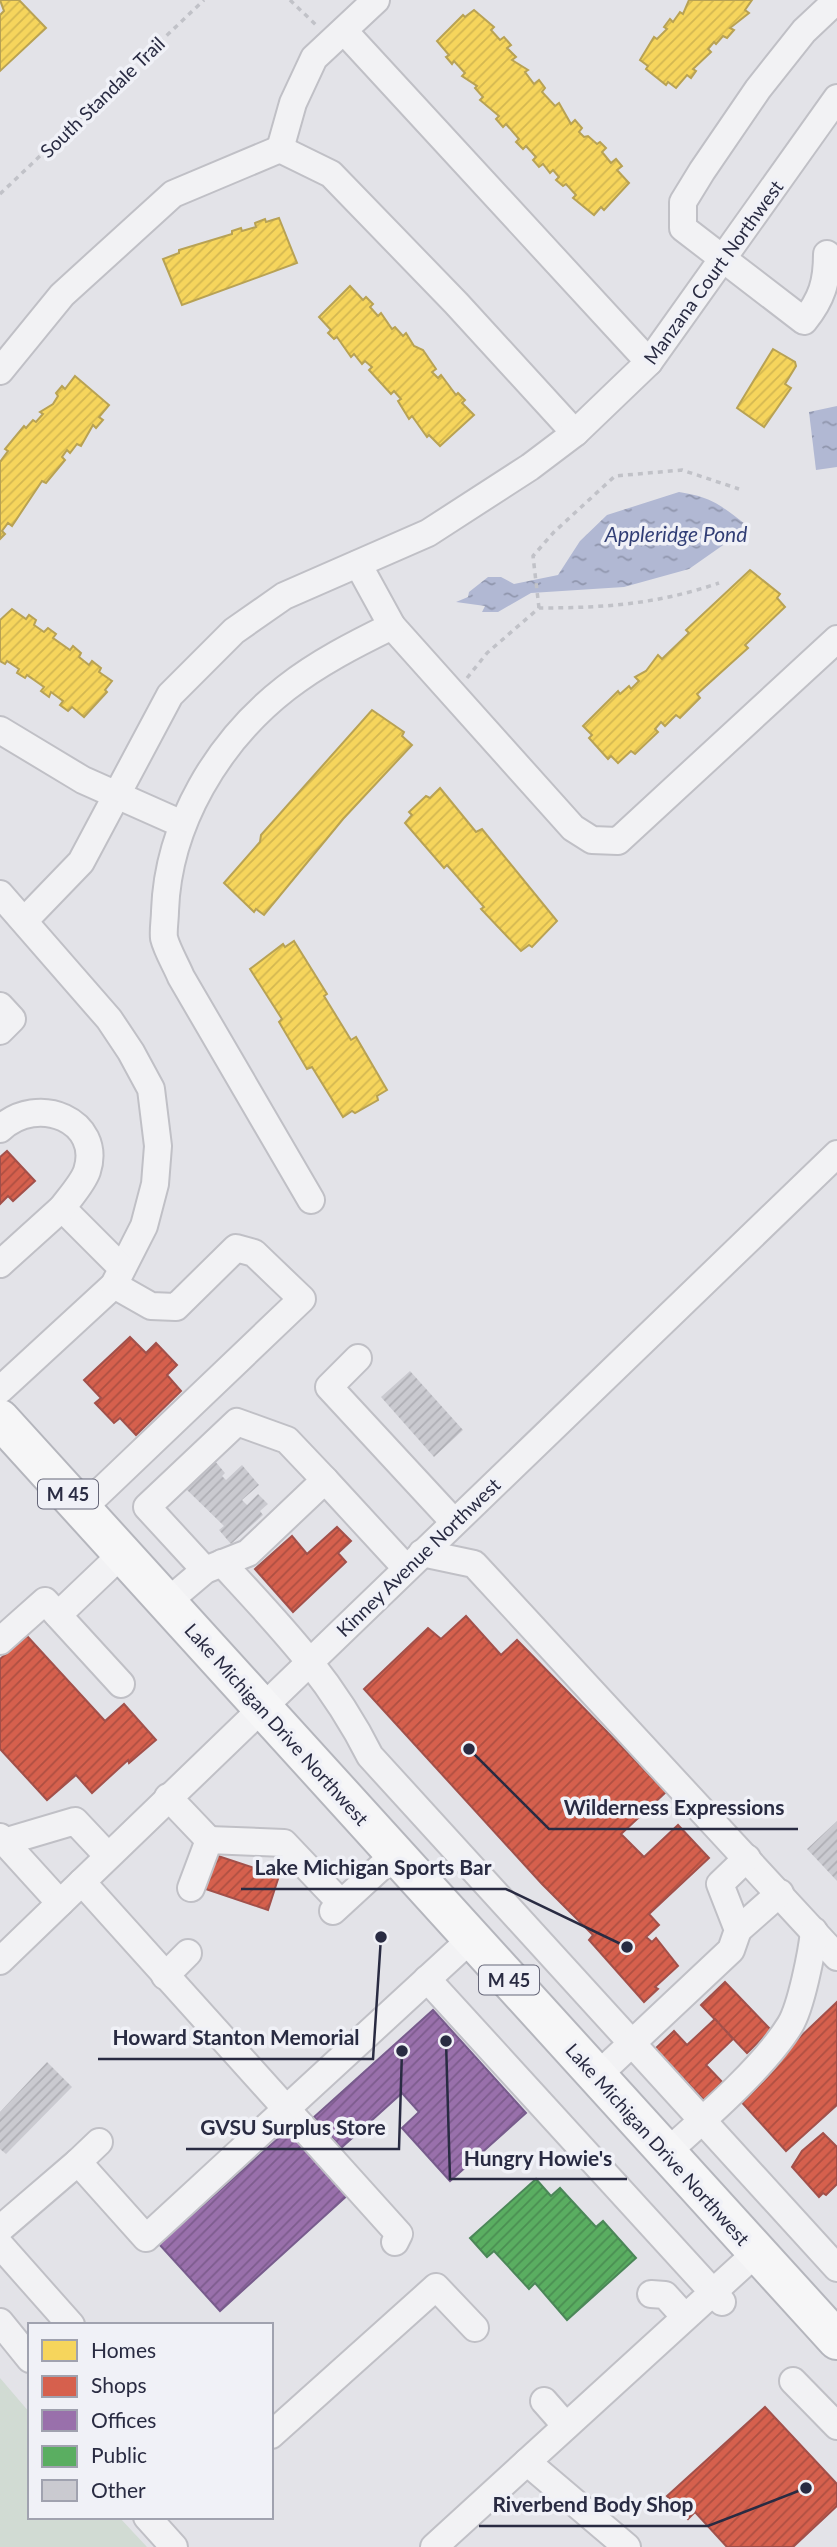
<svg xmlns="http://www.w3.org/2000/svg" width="837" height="2547" viewBox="0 0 837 2547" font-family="Lato,sans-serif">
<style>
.park{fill:#d1dbd3}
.water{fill:url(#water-ripples)}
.homes{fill:url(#homes-hatch);stroke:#b8a254;stroke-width:2}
.shops{fill:url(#shops-hatch);stroke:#a2504a;stroke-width:2}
.offices{fill:url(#offices-hatch);stroke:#775b8c;stroke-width:2}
.public{fill:url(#public-hatch);stroke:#4b8758;stroke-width:2}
.building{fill:url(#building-hatch)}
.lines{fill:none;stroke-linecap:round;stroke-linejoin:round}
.minor-casing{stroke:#c0c0c6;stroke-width:30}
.highway-casing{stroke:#b5b6bd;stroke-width:42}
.path{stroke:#c1c2c8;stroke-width:3.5;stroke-dasharray:5 5;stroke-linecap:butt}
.minor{stroke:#f2f2f4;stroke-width:26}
.highway{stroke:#f6f6f7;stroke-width:38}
.labels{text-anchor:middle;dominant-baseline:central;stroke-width:7;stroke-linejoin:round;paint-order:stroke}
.shield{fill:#f0f1f7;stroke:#656678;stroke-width:2}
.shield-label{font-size:18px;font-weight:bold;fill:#292b42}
.street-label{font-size:19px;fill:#292b42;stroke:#f0f1f7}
.water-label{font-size:21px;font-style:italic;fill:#323f76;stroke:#f0f1f7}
.leader{fill:none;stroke:#292b42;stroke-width:2.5}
.callout-dot{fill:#292b42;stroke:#f0f1f7;stroke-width:2.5}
.callout-label{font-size:21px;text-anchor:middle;font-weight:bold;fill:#292b42;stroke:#f0f1f7;stroke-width:7;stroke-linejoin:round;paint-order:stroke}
</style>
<defs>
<pattern id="water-ripples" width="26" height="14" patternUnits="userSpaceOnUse" patternTransform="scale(1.75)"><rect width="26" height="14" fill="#b1b8d3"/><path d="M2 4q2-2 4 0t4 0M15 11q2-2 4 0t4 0" fill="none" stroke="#9096ad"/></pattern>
<pattern id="homes-hatch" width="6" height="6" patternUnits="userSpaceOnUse" patternTransform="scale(1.75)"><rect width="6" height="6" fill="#f6d55c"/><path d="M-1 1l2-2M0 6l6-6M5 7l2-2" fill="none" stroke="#d3b751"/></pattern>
<pattern id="shops-hatch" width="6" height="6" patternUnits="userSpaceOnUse" patternTransform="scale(1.75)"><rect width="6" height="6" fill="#d6604d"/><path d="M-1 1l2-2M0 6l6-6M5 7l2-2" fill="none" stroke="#ae4f42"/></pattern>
<pattern id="offices-hatch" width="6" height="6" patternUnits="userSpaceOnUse" patternTransform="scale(1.75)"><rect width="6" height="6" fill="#9970ab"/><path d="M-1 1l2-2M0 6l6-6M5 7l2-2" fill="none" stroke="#7d5c8d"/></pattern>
<pattern id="public-hatch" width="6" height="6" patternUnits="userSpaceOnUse" patternTransform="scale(1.75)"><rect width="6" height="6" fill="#5aae61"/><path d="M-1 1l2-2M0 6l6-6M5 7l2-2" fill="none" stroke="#4a8e52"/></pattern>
<pattern id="building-hatch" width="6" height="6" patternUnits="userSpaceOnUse" patternTransform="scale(1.75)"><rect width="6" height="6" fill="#cacad0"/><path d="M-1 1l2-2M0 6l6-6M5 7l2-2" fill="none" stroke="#aeaeb4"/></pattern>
</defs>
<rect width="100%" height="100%" fill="#e3e3e8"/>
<polygon class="park" points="0,2378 30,2413 30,2517 119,2517 147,2547 0,2547"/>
<g class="water">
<polygon points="837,406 837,467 816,470 809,412"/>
<path d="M679,492C711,497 719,504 745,524L740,540L736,536L689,569L624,587L531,593L498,612H482L485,606L456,602L468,597L469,592L488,577H501L514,584L558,575L580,541L607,515Z"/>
</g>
<g class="homes">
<polygon points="0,0 19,0 46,28 0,71 0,15 4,11"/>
<polygon points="689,0 752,0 745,10 749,13 730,28 734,30 727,38 723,36 716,44 714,42 708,49 711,52 693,69 696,71 691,78 687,75 676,88 668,82 666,85 646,69 648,66 640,60 654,37 657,39 667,29 664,27 670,19 673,22 680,12 683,14"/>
<polygon points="474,10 494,27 491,30 500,40 504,37 511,45 507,48 516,57 512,60 528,70 525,72 534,84 539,80 545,88 542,92 555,106 559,103 571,124 575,120 582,128 579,132 584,137 588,136 597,144 600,142 606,148 602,152 611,163 616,159 622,166 617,170 629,183 604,210 601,207 594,215 573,198 576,195 566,184 563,186 556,180 559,177 553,170 550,173 543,164 539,167 533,160 536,157 526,146 523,149 516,142 519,139 506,124 503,127 496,119 499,116 480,100 483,97 475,88 477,86 462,76 465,73 454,61 452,64 446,57 449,55 437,41 463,15 465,17"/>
<polygon points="279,218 297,263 182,305 163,259 179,253 179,250 232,234 232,231 241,228 242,231 256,227 255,223 265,219 266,222"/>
<polygon points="350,286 363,300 366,297 373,304 370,307 378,316 381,313 392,329 395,327 403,336 406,333 414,346 423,350 436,369 432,372 438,378 441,375 456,395 458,393 465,400 462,403 474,415 440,446 429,435 427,437 412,416 409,419 398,401 401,399 394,391 391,394 369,370 372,367 365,361 362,364 354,354 351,357 337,337 334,339 328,333 331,330 319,317"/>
<polygon points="773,349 795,362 796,366 785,384 791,388 764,427 737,408"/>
<polygon points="75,376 109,405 99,417 103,420 96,428 93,425 81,446 77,444 70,453 67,450 62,457 65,460 46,483 42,481 12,526 8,523 2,531 5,534 0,539 0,462 8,451 5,449 24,426 26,428 33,420 36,422 43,414 40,412 53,404 58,396 56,393 62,386 65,389"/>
<polygon points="750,570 780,594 777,598 785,607 745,645 748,648 697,694 700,698 680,718 676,715 665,726 661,722 655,729 658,732 635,754 631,751 618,763 611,756 608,759 589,738 592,735 583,726 618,691 620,694 629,686 631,689 639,681 635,677 646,671 658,655 662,659 689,633 686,630"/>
<polygon points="12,609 26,619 29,615 36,620 34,625 44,632 48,628 56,634 53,638 70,650 73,646 81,653 79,657 89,665 92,661 101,668 99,672 112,681 105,690 107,692 84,717 72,707 68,711 60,705 63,701 51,692 49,697 41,691 44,687 27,675 25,678 17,673 19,669 7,661 5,664 0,661 0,620"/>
<polygon points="372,710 404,732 402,736 412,745 343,819 264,915 256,909 254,912 224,883 260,842 261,835"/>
<polygon points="440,788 476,832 482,829 557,921 532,947 529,945 521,951 481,909 484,907 447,865 444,868 405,823 412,815 409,812 426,796 430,798"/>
<polygon points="294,941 327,994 324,996 351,1040 356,1037 387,1090 377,1096 378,1100 355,1113 352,1111 343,1117 312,1067 307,1069 279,1022 282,1019 250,969 283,944 285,947"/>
</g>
<g class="shops">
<polygon points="7,1151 35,1181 13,1201 8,1196 0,1204 0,1157"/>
<polygon points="130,1337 146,1353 156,1343 177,1365 167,1375 181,1391 136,1435 120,1418 114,1423 95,1403 101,1398 84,1380"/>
<polygon points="337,1527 351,1541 338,1553 346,1562 293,1612 255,1569 292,1536 307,1554"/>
<polygon points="466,1616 501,1655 517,1640 666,1792 621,1834 644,1857 678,1825 709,1858 649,1914 659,1925 646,1937 652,1942 656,1938 678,1966 655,1987 658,1989 644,2002 589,1940 593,1935 542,1884 364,1689 428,1628 441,1639"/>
<polygon points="27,1636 105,1721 124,1704 156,1740 129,1763 128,1760 92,1793 76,1775 47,1800 0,1749 0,1659"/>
<polygon points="212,1854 279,1876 268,1910 203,1888"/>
<polygon points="725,1982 771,2030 747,2053 701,2005"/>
<polygon points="837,2002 837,2105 786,2151 737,2097"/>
<polygon points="715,2019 733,2039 706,2065 725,2085 707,2103 655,2049 674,2031 687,2045"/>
<polygon points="823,2133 837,2147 837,2184 826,2195 823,2193 819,2197 792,2167 802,2151"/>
<polygon points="765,2407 837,2484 837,2506 793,2547 727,2547 695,2512 688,2519 667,2496"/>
</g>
<g class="offices">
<polygon points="433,2010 526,2113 450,2181 402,2128 419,2112 402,2093 341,2148 314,2117"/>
<polygon points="290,2128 350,2193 220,2311 159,2244"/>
</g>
<polygon class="public" points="536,2179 551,2196 560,2188 596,2227 603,2221 636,2258 567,2320 535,2283 529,2289 494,2251 487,2257 470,2238"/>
<g class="building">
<polygon points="410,1371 463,1430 434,1457 381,1397"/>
<polygon points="214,1460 225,1473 222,1476 226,1480 242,1465 259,1485 242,1500 247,1505 258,1494 268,1504 260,1511 263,1515 231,1544 219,1530 224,1526 185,1488"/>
<polygon points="837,1821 837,1881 807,1849"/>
<polygon points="47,2062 72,2087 6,2154 0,2149 0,2112"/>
</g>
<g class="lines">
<defs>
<g id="minor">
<polyline points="344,31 649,362"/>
<polyline points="280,149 293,103 314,58 376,0"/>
<path d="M827,254C827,282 822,299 804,321L683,228V202L702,171L758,89L804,31L837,0"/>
<polyline points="0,371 62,295 173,194 280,149 331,174 456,303 575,433"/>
<polyline points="358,564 392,626 573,828 592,840 618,841 837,639"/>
<polyline points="0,730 83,780 182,824"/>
<polyline points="0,894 109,1019 131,1052 151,1089 158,1146 155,1184 144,1226 114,1285 0,1390"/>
<polyline points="25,920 81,862 170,695 234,631 284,596 428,533 530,467 575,433 649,362 837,98"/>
<polyline points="0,1006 12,1019 0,1031"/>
<path d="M0,1129C38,1093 103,1121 87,1171C83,1183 70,1197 62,1208L122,1268"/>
<path d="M311,1200L181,977C176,965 167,950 164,938C163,930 165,919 165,911C168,824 218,741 286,688C318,663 355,644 392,626"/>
<polyline points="0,1264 62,1208"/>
<polyline points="358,1358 329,1387 454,1522"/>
<polyline points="82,1509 302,1299 254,1253 236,1248 176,1307 151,1306 114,1285"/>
<polyline points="422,1553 474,1564 837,1957"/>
<path d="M222,1563C280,1626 331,1678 370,1756L837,2268"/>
<polyline points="205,1570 147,1507 237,1422 287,1440 325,1480"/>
<polyline points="166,1603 205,1570 248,1553 325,1480 406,1568"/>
<polyline points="58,1615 122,1554"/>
<polyline points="0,1641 45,1601 121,1684"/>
<polyline points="168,1797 209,1840"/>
<polyline points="0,1837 60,1903"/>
<polyline points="4,1842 75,1821 108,1856"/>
<polyline points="82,1882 399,2234 395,2242"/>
<polyline points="191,1888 209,1840 284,1843 341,1903"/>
<polyline points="333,1911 395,1854"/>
<polyline points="738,1930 780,1893"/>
<polyline points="0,1961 837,1154"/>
<polyline points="165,1976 188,1953"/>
<polyline points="427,1979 722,2302"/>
<polyline points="597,2076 731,1950 738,1930 720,1884 747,1858"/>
<path d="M666,2153C704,2119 764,2067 790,2025C801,2007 812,1952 814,1931"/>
<polyline points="78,2162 99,2142"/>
<polyline points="0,2229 78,2162 146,2238 472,1938"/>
<polyline points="0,2245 71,2325"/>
<polyline points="651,2294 665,2295 685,2317"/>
<polyline points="0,2322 30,2359"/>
<polyline points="793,2381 837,2426"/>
<polyline points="544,2401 566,2426"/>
<polyline points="271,2435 436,2287 475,2328"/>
<polyline points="527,2462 627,2547"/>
<polyline points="147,2517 174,2547"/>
<polyline points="434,2547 757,2252"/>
</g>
<polyline id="highway" points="0,1419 837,2340"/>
</defs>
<use href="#minor" class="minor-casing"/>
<use href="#highway" class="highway-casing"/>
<g class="path">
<polyline points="290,0 316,25"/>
<polyline points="0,194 204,0"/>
<polyline points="539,608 533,556 554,532 615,476 682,470 739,489"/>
<path d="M467,678L487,653L539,608C604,608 658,604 719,583"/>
</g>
<use href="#minor" class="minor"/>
<use href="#highway" class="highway"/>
</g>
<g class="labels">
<g class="shield">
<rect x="38" y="1479.5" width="60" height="29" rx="5"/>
<rect x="479" y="1965.5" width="60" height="29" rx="5"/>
</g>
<g class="shield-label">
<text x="68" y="1494">M 45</text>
<text x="509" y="1980">M 45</text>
</g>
<g class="street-label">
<text transform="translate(102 97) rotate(-44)">South Standale Trail</text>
<text transform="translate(713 272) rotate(-54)">Manzana Court Northwest</text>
<text transform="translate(418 1557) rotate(-44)">Kinney Avenue Northwest</text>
<text transform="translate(277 1724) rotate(48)">Lake Michigan Drive Northwest</text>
<text transform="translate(658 2144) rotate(48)">Lake Michigan Drive Northwest</text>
</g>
<g class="water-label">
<text x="676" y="533">Appleridge Pond</text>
</g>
</g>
<path class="leader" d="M469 1749L549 1829H798M627 1947L506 1889H241M381 1937L373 2059H98M402 2051L399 2149H186M446 2041L450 2179H627M806 2488L708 2526H479"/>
<g class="callout-dot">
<circle cx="469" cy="1749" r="7"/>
<circle cx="627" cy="1947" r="7"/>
<circle cx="381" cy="1937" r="7"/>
<circle cx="402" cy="2051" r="7"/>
<circle cx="446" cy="2041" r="7"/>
<circle cx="806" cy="2488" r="7"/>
</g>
<g class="callout-label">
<text x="674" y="1815">Wilderness Expressions</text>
<text x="373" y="1875">Lake Michigan Sports Bar</text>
<text x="236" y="2045">Howard Stanton Memorial</text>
<text x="293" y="2135">GVSU Surplus Store</text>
<text x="538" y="2166">Hungry Howie's</text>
<text x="593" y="2512">Riverbend Body Shop</text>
</g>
<rect x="28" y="2323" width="245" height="196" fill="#f0f1f7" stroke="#a0a2af" stroke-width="2"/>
<rect x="42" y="2340" width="35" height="21" fill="#f6d55c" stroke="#a0a2af" stroke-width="2"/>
<text x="91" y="2358" font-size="21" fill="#292b42">Homes</text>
<rect x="42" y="2376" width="35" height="21" fill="#d6604d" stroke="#a0a2af" stroke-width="2"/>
<text x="91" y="2393" font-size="21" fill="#292b42">Shops</text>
<rect x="42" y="2410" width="35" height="21" fill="#9970ab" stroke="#a0a2af" stroke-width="2"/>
<text x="91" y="2428" font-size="21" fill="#292b42">Offices</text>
<rect x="42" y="2446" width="35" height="21" fill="#5aae61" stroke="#a0a2af" stroke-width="2"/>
<text x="91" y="2463" font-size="21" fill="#292b42">Public</text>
<rect x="42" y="2480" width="35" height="21" fill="#cacad0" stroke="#a0a2af" stroke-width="2"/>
<text x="91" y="2498" font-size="21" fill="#292b42">Other</text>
</svg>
